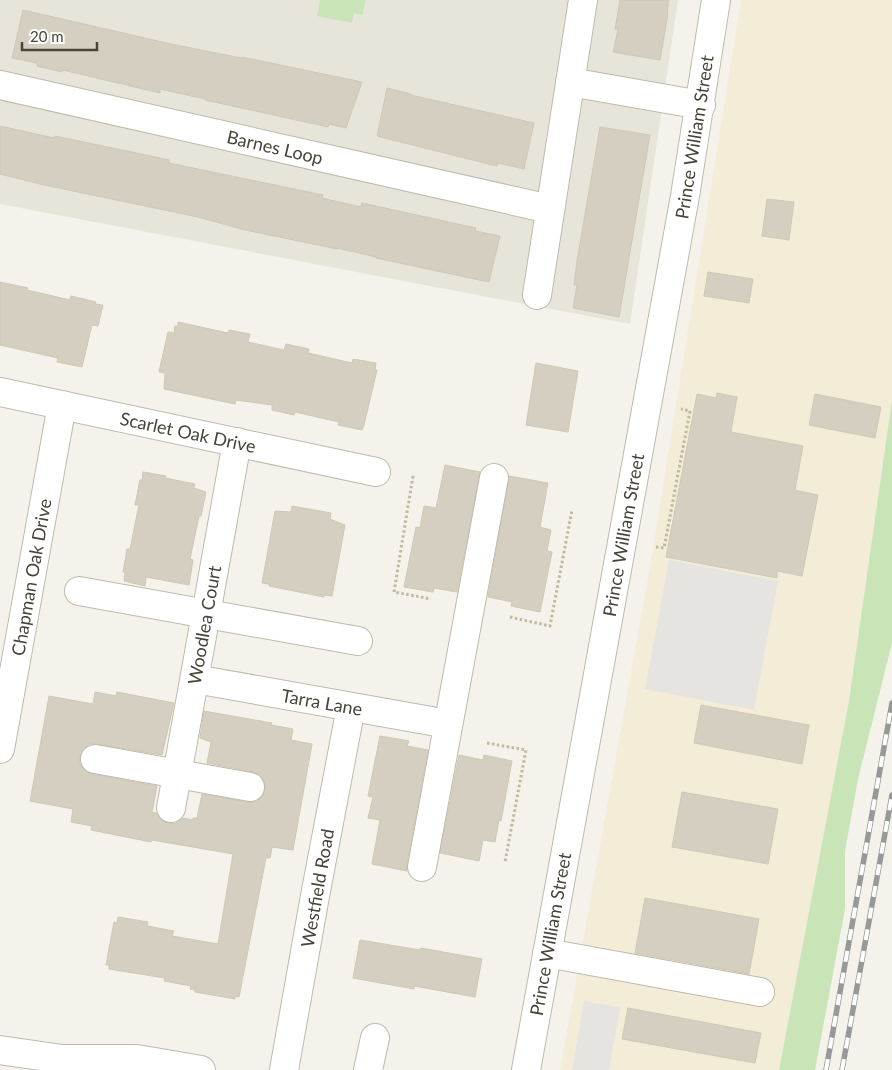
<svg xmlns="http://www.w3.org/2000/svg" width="892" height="1070" viewBox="0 0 892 1070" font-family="Lato,sans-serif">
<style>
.residential{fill:#e7e5d9}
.commercial{fill:#f3ecd7}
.green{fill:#c9e4b7}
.parking{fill:#e6e4e1}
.building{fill:#d4cfc0;stroke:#cec8b4}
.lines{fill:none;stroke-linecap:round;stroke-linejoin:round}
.minor-casing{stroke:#bebbad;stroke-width:30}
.path{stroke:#bfb9a0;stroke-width:3;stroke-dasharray:2.5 2.5;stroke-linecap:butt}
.minor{stroke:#fff;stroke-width:28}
.rail-casing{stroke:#989898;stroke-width:5.5}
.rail{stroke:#fff;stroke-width:4;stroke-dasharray:11;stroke-linecap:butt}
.labels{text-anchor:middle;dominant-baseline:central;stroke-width:4.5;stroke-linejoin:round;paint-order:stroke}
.street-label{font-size:18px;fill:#474439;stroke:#fff}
</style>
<rect width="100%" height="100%" fill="#f4f2ea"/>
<polygon class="residential" points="0,0 678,0 630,324 0,204"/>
<polygon class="commercial" points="741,0 892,0 892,400 849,701 779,1070 560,1070 651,561"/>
<g class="green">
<polygon points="320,0 366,0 362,15 354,13 352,23 317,16"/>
<polygon points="892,400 892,643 858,779 845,851 845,909 815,1070 779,1070 849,701"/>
</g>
<g class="parking">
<polygon points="669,560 778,581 754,710 645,689"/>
<polygon points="584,1001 620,1007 609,1070 572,1070"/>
</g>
<g class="building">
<polygon points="620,0 669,0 667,13 668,13 660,60 613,52 618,29 615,29"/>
<polygon points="23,10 171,44 241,58 242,57 362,82 346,128 329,124 328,127 205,100 205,99 160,89 160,93 63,70 62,72 37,66 37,63 12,58"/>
<polygon points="387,88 411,94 411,95 534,123 524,169 498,163 497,166 377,136"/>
<polygon points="0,126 54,138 55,136 146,155 169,160 169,163 323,195 322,198 361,207 362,203 476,228 475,231 500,236 489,282 376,258 376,257 337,248 337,249 245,230 198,217 44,185 0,174"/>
<polygon points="600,127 650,135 619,317 573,308 577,285 574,285 577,261"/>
<polygon points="767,199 794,202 789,240 762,236"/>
<polygon points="708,272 753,279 749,303 704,296"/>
<polygon points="0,282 28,288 27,290 70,300 71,296 96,302 95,304 103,305 98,326 92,325 82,367 57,362 58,358 0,345"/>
<polygon points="178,322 228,333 229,330 250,334 248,342 284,350 286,344 309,349 308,353 352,363 353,359 376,363 375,370 377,370 364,425 362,430 338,425 339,422 295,412 294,415 272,410 272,405 236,400 235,404 164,389 165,373 159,372 168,332 174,333 175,326 178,326"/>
<polygon points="536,363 578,371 568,432 526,425"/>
<polygon points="717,393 737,397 731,432 803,446 795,490 818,495 802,576 777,571 777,578 666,557 697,394 716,398"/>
<polygon points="815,394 881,407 875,438 809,425"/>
<polygon points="445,465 480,472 457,592 434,588 433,592 404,587 416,527 420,528 424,506 436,508"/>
<polygon points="143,472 166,476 165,478 195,484 194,488 206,492 201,516 199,516 190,559 193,560 189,585 146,577 145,586 124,581 125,572 123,572 127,549 130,549 139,505 135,505 140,480 142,480"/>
<polygon points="509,476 548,483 540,527 551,530 547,551 552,552 540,612 511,606 512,602 488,597"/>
<polygon points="292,506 331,513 330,519 345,525 332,596 324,595 324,597 269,586 269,584 262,583 275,511 291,512"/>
<polygon points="95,692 116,696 117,692 174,703 162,755 97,744 90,744 83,749 80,757 80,764 85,771 92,774 157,786 152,812 156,813 161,820 168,823 176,823 183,818 192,820 193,818 197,818 202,794 248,802 255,802 262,797 265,790 264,781 260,775 253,772 207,763 211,742 200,738 204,711 272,723 271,725 293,729 291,740 312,744 293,850 272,847 270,858 266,858 239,997 235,996 235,999 195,992 195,990 190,989 191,986 164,981 165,978 109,969 109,965 106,965 114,922 117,923 118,917 148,922 147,926 174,931 172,936 218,944 233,854 152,840 151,842 91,830 92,826 71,822 73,809 30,801 49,696 93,704"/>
<polygon points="701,705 809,725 802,764 694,743"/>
<polygon points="380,736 409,741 407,746 428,750 407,864 407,871 372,864 380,820 368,818 373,797 368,796"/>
<polygon points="459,755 483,760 484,755 512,761 501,821 499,820 495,842 483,840 479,861 440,853"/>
<polygon points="682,792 778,809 768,864 672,847"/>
<polygon points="645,898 759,919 749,974 635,953"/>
<polygon points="360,940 420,950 421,948 482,959 475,997 414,986 414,989 353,978"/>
<polygon points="628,1008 761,1033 755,1063 622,1039"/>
</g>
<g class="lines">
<defs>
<g id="minor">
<polyline points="570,82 701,105"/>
<polyline points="0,85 550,209"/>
<polyline points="537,295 583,0"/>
<polyline points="0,392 376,472"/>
<polyline points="79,591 358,641"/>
<polyline points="195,679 448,724"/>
<polyline points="0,749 62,405"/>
<polyline points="95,759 250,787"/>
<polyline points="171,808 237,442"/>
<polyline points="422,867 494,478"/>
<polyline points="547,953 760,992"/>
<polyline points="0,1050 62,1059 137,1059 201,1070"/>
<polyline points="284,1070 315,896 351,707"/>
<polyline points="368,1070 375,1038"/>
<polyline points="526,1070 685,196 716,0"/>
</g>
</defs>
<use href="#minor" class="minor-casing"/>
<g class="path">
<polyline points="413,476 394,592 431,599"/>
<polyline points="656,547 664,548 690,411 681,409"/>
<polyline points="510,617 550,626 572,510"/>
<polyline points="487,743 526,750 505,862"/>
</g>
<use href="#minor" class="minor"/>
<defs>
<g id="rail">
<polyline points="826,1070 892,703"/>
<polyline points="842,1070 892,795"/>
</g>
</defs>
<use href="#rail" class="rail-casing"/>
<use href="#rail" class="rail"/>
</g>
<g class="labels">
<g class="street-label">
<text transform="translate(694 137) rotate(-81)">Prince William Street</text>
<text transform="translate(275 147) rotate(13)">Barnes Loop</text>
<text transform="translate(188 432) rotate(12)">Scarlet Oak Drive</text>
<text transform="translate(623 535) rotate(-80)">Prince William Street</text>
<text transform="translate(31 577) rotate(-80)">Chapman Oak Drive</text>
<text transform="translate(204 625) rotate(-80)">Woodlea Court</text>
<text transform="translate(322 702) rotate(10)">Tarra Lane</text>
<text transform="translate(317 888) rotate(-80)">Westfield Road</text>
<text transform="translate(550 934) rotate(-80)">Prince William Street</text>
</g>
</g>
<path d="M22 42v8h75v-8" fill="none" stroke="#474439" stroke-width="2.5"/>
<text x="30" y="42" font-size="15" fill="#474439" stroke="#ffffff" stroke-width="4" paint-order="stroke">20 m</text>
</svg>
